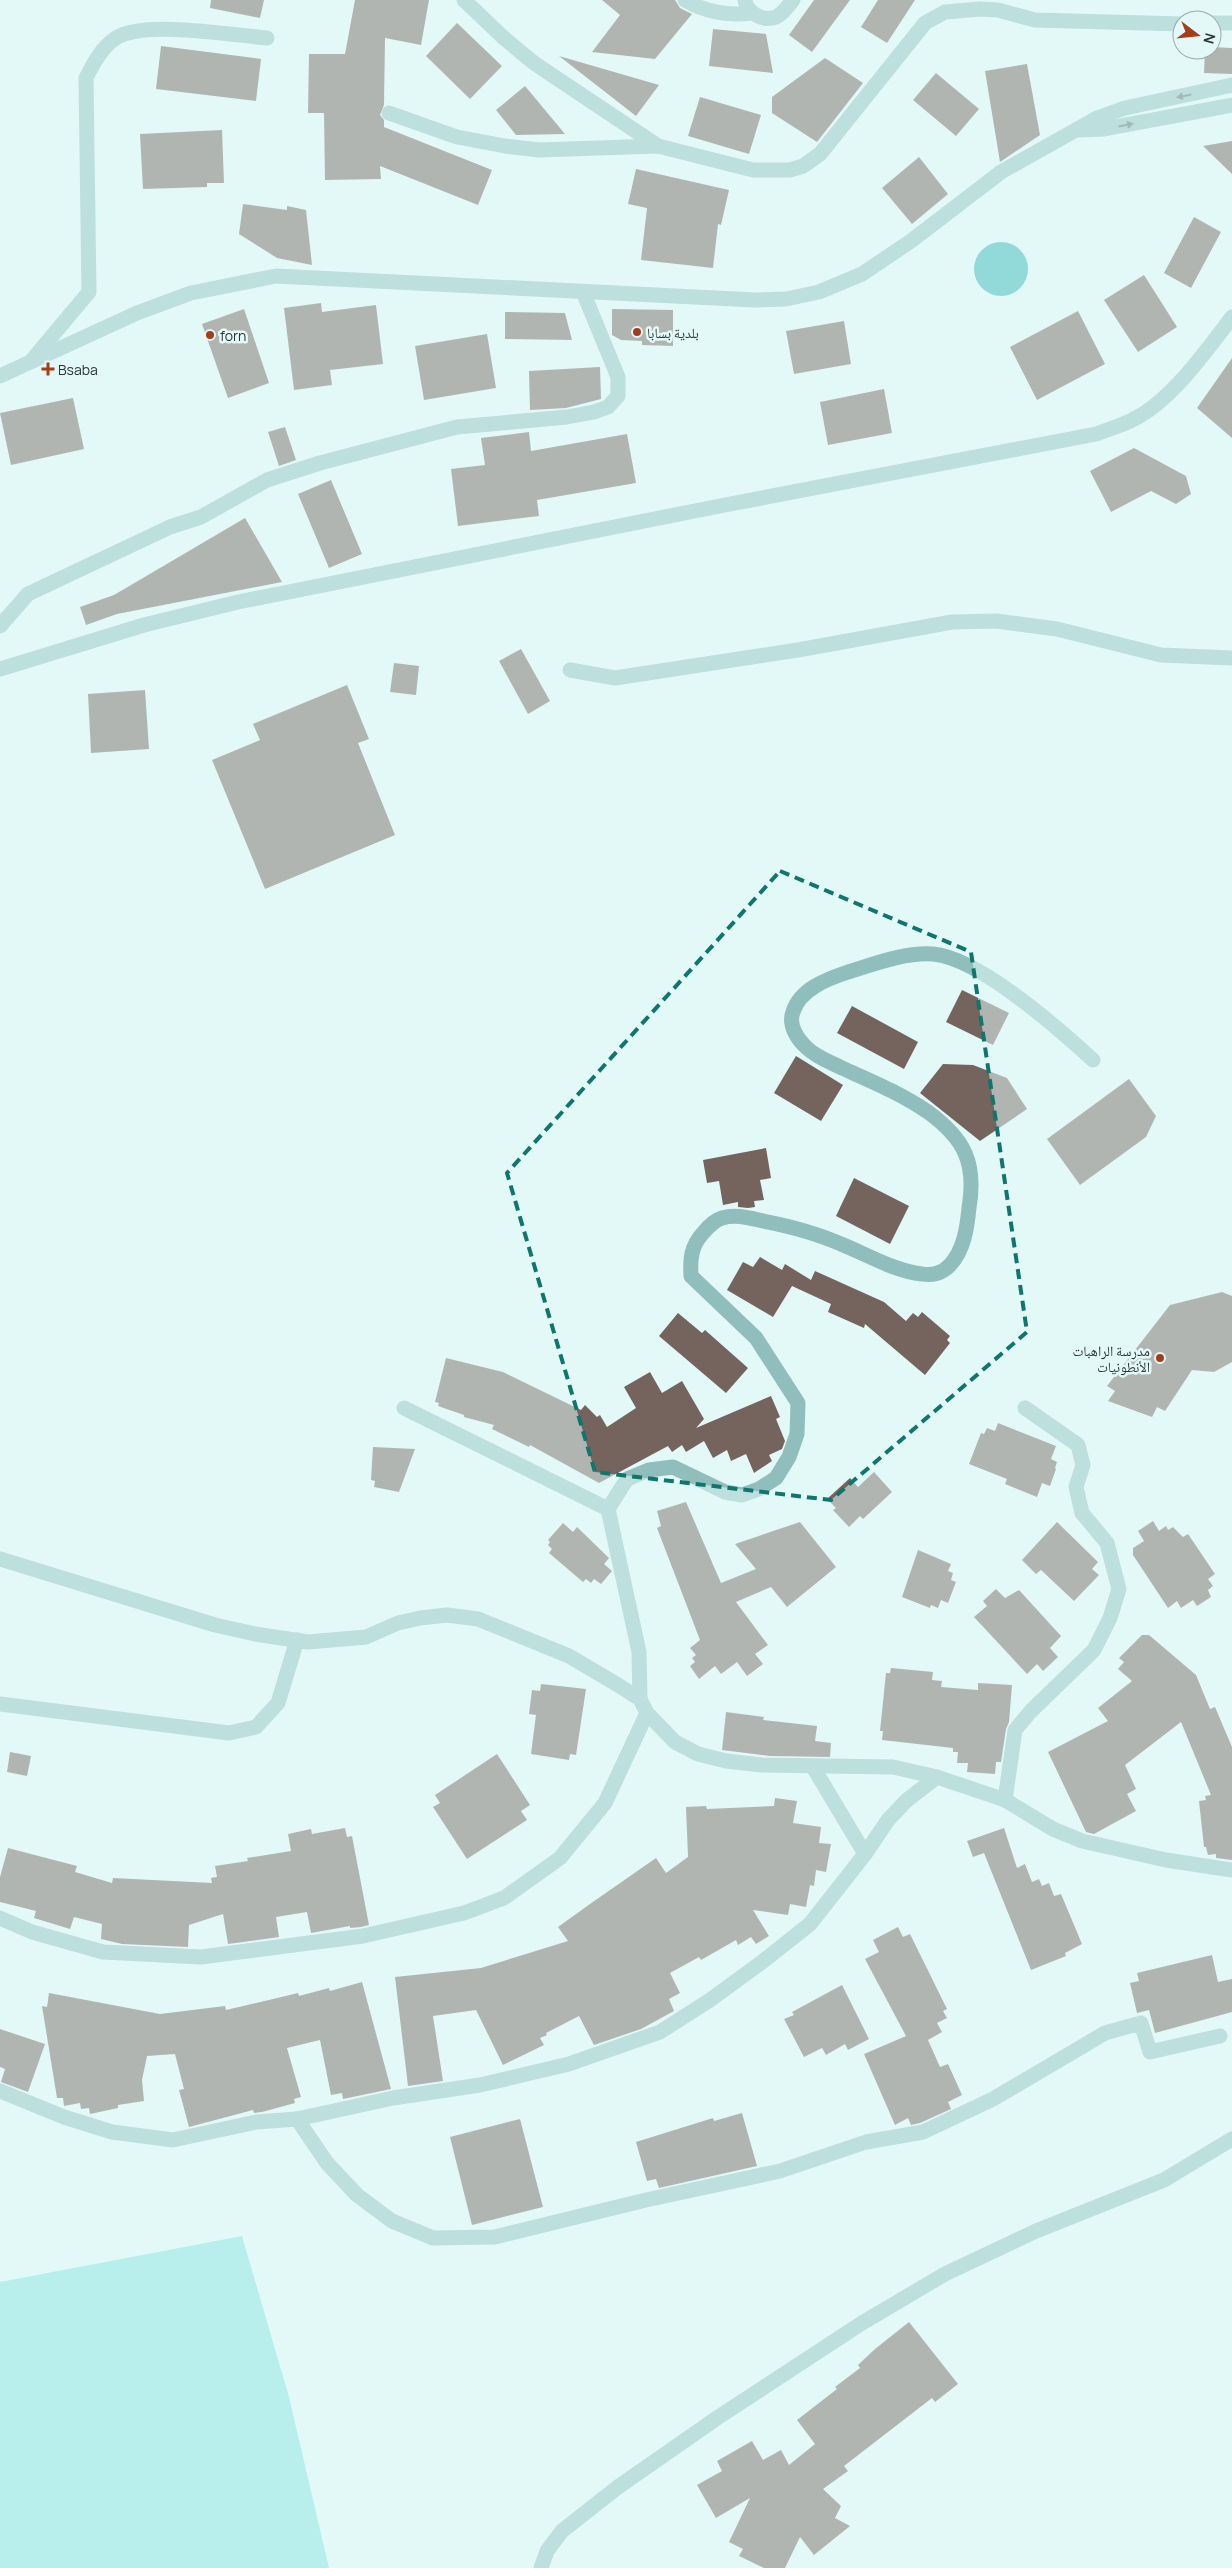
<svg xmlns="http://www.w3.org/2000/svg" width="1232" height="2568" viewBox="0 0 1232 2568" font-family="Manrope,'Noto Naskh Arabic',sans-serif">
<style>
.green{fill:#85e2e0}
.water{fill:#32b4b3}
.building{fill:#75635e}
.lines{fill:none;stroke-linecap:round;stroke-linejoin:round}
.minor{stroke:#90bebd;stroke-width:15}
.tertiary{stroke:#90bebd;stroke-width:15}
.oneway{fill:#556c6c}
.marked{fill:none;stroke:#0f766e;stroke-width:4;stroke-dasharray:10 6;stroke-linejoin:round}
.poi-dot{fill:#a43d1a;stroke:#e2f9f8;stroke-width:2}
.labels{text-anchor:middle;dominant-baseline:central;stroke-width:5;stroke-linejoin:round;paint-order:stroke}
.poi-label{font-size:14px;fill:#2d3636;stroke:#e2f9f8;text-anchor:start}
</style>
<rect width="100%" height="100%" fill="#e2f9f8"/>
<polygon class="green" points="242,2236 289,2397 329,2568 0,2568 0,2282"/>
<circle class="water" cx="1001" cy="269" r="27"/>
<g class="building">
<polygon points="211,0 264,0 260,18 210,8"/>
<polygon points="355,0 429,0 421,45 385,38 384,105 380,115 384,120 384,127 492,170 478,205 380,166 381,179 325,180 324,113 308,113 309,54 345,54"/>
<polygon points="602,0 675,0 680,8 692,14 655,59 592,52 620,15"/>
<polygon points="814,0 850,0 812,52 789,35"/>
<polygon points="878,0 915,0 887,43 861,27"/>
<polygon points="457,23 502,66 470,99 426,56"/>
<polygon points="713,29 766,34 773,73 709,66"/>
<polygon points="161,46 261,59 256,101 156,89"/>
<polygon points="1212,47 1232,48 1232,74 1204,73 1205,50 1212,50"/>
<polygon points="559,56 659,85 636,116"/>
<polygon points="825,58 863,83 817,142 772,113 772,97"/>
<polygon points="1027,64 1040,135 1000,162 985,71"/>
<polygon points="936,73 979,109 956,136 913,100"/>
<polygon points="525,86 565,134 516,135 496,110"/>
<polygon points="700,97 761,115 749,154 688,136"/>
<polygon points="222,130 224,183 207,183 207,187 143,189 140,134"/>
<polygon points="1232,141 1232,174 1203,146"/>
<polygon points="919,157 948,194 912,224 882,188"/>
<polygon points="636,169 729,190 721,225 718,224 713,268 641,260 647,208 628,204"/>
<polygon points="243,204 287,210 287,206 306,210 312,265 277,258 239,234"/>
<polygon points="1194,217 1221,232 1191,288 1164,273"/>
<polygon points="1144,275 1177,327 1138,352 1104,300"/>
<polygon points="321,303 322,312 376,305 383,364 330,370 332,385 294,390 284,308"/>
<polygon points="244,309 269,383 228,398 202,324"/>
<polygon points="612,309 673,310 673,346 642,345 642,341 621,340 612,335"/>
<polygon points="1078,311 1105,364 1037,400 1010,347"/>
<polygon points="505,312 565,313 572,340 505,339"/>
<polygon points="844,321 851,364 794,374 786,331"/>
<polygon points="487,334 496,388 424,400 415,346"/>
<polygon points="1232,358 1232,438 1197,408"/>
<polygon points="600,367 601,399 566,408 530,410 529,371"/>
<polygon points="884,389 892,433 828,445 820,402"/>
<polygon points="73,398 84,449 11,465 0,413"/>
<polygon points="285,427 296,460 279,466 268,432"/>
<polygon points="529,432 531,451 627,434 636,483 537,500 539,516 458,526 451,469 485,465 481,438"/>
<polygon points="1134,448 1186,476 1191,494 1176,504 1151,491 1111,512 1090,471"/>
<polygon points="331,480 362,554 329,568 298,494"/>
<polygon points="245,518 282,582 117,614 86,625 80,607 114,595"/>
<polygon points="521,649 550,701 528,714 499,661"/>
<polygon points="394,663 419,666 416,695 390,692"/>
<polygon points="347,685 369,739 358,743 395,835 265,889 212,760 260,740 253,724"/>
<polygon points="145,690 149,749 91,753 88,694"/>
<polygon points="962,990 1009,1013 993,1045 946,1022"/>
<polygon points="852,1006 918,1042 904,1069 837,1033"/>
<polygon points="796,1056 843,1085 821,1121 774,1093"/>
<polygon points="943,1064 973,1065 1007,1078 1027,1109 980,1141 920,1093"/>
<polygon points="1129,1079 1156,1116 1146,1137 1080,1185 1047,1139"/>
<polygon points="766,1148 771,1178 760,1180 764,1200 754,1201 755,1207 748,1208 738,1207 738,1202 723,1205 719,1181 707,1183 703,1160"/>
<polygon points="854,1178 909,1206 890,1244 836,1216"/>
<polygon points="760,1257 782,1270 785,1264 811,1280 815,1271 884,1302 906,1321 913,1313 918,1317 922,1312 950,1336 947,1340 950,1343 925,1375 865,1324 864,1328 828,1312 831,1304 792,1286 773,1317 727,1290 743,1262 753,1267"/>
<polygon points="1222,1292 1232,1296 1232,1362 1214,1372 1192,1370 1165,1411 1157,1407 1152,1417 1108,1401 1115,1391 1107,1386 1170,1305"/>
<polygon points="678,1313 702,1333 705,1330 748,1368 726,1393 659,1336"/>
<polygon points="446,1358 503,1372 581,1410 585,1405 597,1417 600,1415 607,1427 636,1408 624,1387 650,1372 662,1393 682,1381 704,1419 696,1428 771,1396 780,1417 776,1419 785,1441 782,1449 769,1455 772,1461 754,1473 746,1454 731,1461 727,1450 713,1458 704,1441 686,1452 682,1445 672,1452 668,1446 599,1483 530,1445 529,1447 492,1429 494,1425 464,1417 464,1415 438,1406 439,1403 435,1402"/>
<polygon points="998,1423 1056,1446 1051,1459 1057,1462 1055,1468 1056,1469 1050,1486 1042,1483 1037,1497 1005,1484 1007,1479 969,1464 981,1433 984,1434 987,1428 995,1431"/>
<polygon points="373,1447 415,1449 399,1492 374,1487 375,1481 371,1480"/>
<polygon points="874,1472 892,1492 863,1519 860,1516 849,1527 833,1510 836,1508 827,1499 850,1478 858,1487"/>
<polygon points="686,1502 721,1583 756,1569 735,1544 800,1522 836,1567 787,1607 771,1587 736,1602 768,1645 755,1654 763,1664 747,1676 737,1662 721,1674 715,1666 699,1679 690,1666 695,1662 692,1658 696,1655 690,1648 700,1640 657,1528 661,1526 657,1511"/>
<polygon points="1153,1521 1159,1531 1166,1526 1168,1530 1173,1527 1183,1537 1188,1534 1215,1574 1208,1579 1213,1586 1208,1590 1211,1597 1197,1606 1193,1600 1181,1608 1177,1601 1168,1608 1133,1555 1133,1548 1144,1541 1138,1531"/>
<polygon points="1057,1522 1098,1562 1092,1569 1099,1575 1074,1601 1041,1570 1036,1574 1022,1560"/>
<polygon points="563,1523 573,1532 577,1527 609,1558 604,1564 612,1571 601,1584 594,1579 591,1583 586,1579 583,1582 549,1553 552,1549 548,1545 550,1542 548,1540"/>
<polygon points="918,1550 951,1564 948,1571 953,1573 951,1580 956,1582 948,1603 941,1600 938,1608 931,1605 930,1608 902,1597"/>
<polygon points="996,1589 1005,1598 1019,1590 1061,1636 1050,1648 1058,1657 1043,1671 1037,1664 1027,1674 974,1617 987,1606 983,1601"/>
<polygon points="1142,1635 1149,1635 1196,1675 1210,1709 1215,1707 1232,1747 1232,1860 1216,1858 1216,1854 1208,1855 1206,1847 1204,1847 1199,1801 1206,1800 1205,1796 1211,1795 1181,1722 1125,1765 1136,1789 1127,1794 1136,1811 1094,1834 1086,1832 1048,1752 1108,1721 1098,1708 1132,1681 1118,1669 1124,1662 1119,1658"/>
<polygon points="891,1668 933,1672 932,1680 942,1681 941,1687 978,1690 978,1683 1012,1685 1009,1722 1006,1729 1001,1762 996,1762 995,1774 967,1772 968,1763 957,1763 958,1752 953,1752 953,1748 882,1740 883,1731 880,1731 886,1673 890,1673"/>
<polygon points="541,1684 586,1689 576,1755 570,1754 569,1760 531,1754 536,1715 529,1714 532,1690 540,1691"/>
<polygon points="726,1712 764,1717 763,1720 817,1726 815,1741 831,1743 830,1757 770,1756 722,1750"/>
<polygon points="10,1752 31,1756 27,1776 7,1772"/>
<polygon points="497,1754 530,1805 521,1811 527,1820 467,1859 433,1807 440,1803 435,1795"/>
<polygon points="775,1798 797,1801 793,1823 821,1827 819,1843 831,1844 826,1872 816,1870 814,1886 810,1885 806,1907 790,1904 788,1915 753,1910 769,1936 756,1944 751,1937 738,1945 736,1940 701,1960 699,1957 670,1973 680,1993 669,1999 674,2011 641,2029 594,2045 579,2016 546,2033 547,2035 540,2038 544,2045 503,2065 476,2010 433,2016 443,2081 408,2086 395,1977 481,1968 568,1941 558,1927 590,1904 656,1858 666,1873 688,1857 686,1807 706,1806 707,1809 774,1806"/>
<polygon points="345,1828 347,1837 352,1836 369,1925 361,1927 350,1928 350,1926 311,1933 307,1912 276,1917 279,1937 228,1944 223,1914 189,1925 188,1947 122,1944 101,1939 102,1924 74,1917 70,1929 34,1918 36,1911 0,1902 0,1877 8,1848 77,1866 75,1872 112,1883 113,1878 212,1883 211,1878 217,1877 215,1866 248,1861 247,1858 291,1851 288,1834 311,1829 312,1834"/>
<polygon points="1004,1828 1017,1868 1025,1864 1032,1882 1039,1879 1042,1886 1049,1883 1054,1896 1061,1894 1082,1944 1065,1953 1066,1956 1031,1970 984,1853 973,1857 967,1841"/>
<polygon points="898,1927 903,1937 910,1934 947,2009 943,2011 947,2018 937,2023 942,2032 928,2040 940,2067 948,2064 962,2095 948,2102 951,2109 920,2123 911,2125 908,2118 895,2125 864,2054 906,2036 865,1959 879,1952 873,1940"/>
<polygon points="1212,1955 1218,1982 1232,1979 1232,2012 1155,2033 1149,2010 1137,2013 1130,1983 1139,1981 1137,1973"/>
<polygon points="362,1982 391,2089 343,2099 342,2093 331,2095 320,2040 287,2048 301,2097 294,2099 295,2103 262,2112 254,2113 253,2110 189,2127 179,2090 184,2089 175,2054 147,2056 142,2080 144,2101 118,2105 118,2108 90,2114 89,2108 81,2109 80,2103 64,2106 63,2098 57,2098 42,2006 47,2007 49,1993 160,2014 225,2006 226,2010 298,1993 299,1996 329,1988 330,1991"/>
<polygon points="842,1985 869,2039 848,2050 845,2044 826,2055 822,2048 804,2057 784,2019 794,2015 792,2012"/>
<polygon points="0,2029 45,2044 28,2092 1,2082 5,2069 0,2067"/>
<polygon points="742,2113 757,2166 659,2188 656,2179 647,2181 636,2142 713,2118 714,2121"/>
<polygon points="520,2119 543,2207 472,2225 450,2137"/>
<polygon points="909,2322 958,2384 935,2402 932,2398 844,2466 848,2471 823,2489 841,2506 835,2518 850,2526 814,2555 800,2537 785,2568 764,2568 739,2556 743,2549 729,2542 750,2498 716,2518 697,2485 722,2471 717,2461 752,2441 763,2460 781,2450 789,2465 815,2444 797,2420 837,2389 835,2387 860,2368 858,2365 875,2349"/>
</g>
<g class="lines">
<g class="minor">
<polyline points="464,0 505,39 534,63 658,146"/>
<path d="M685,0C704,12 730,16 751,13"/>
<path d="M745,0C747,13 763,22 776,17C783,14 788,6 793,0"/>
<polyline points="1212,23 1232,23"/>
<polyline points="389,113 457,137 505,146 539,150 658,146 753,170 790,170 803,166 820,154 925,23 945,12 980,9 998,10 1035,20 1182,24"/>
<polyline points="1079,130 1104,129 1232,105"/>
<path d="M32,360L89,292L86,78C93,64 102,47 116,38C144,20 232,35 267,38"/>
<polyline points="0,376 137,313 191,293 276,276 755,300 786,299 819,292 862,274 911,241 1001,172 1097,118 1125,108 1232,85"/>
<polyline points="0,626 28,594 170,527 201,517 267,480 320,463 457,427 567,417 594,412 608,407 618,396 618,377 583,292"/>
<polyline points="570,670 615,678 798,650 952,622 996,621 1057,629 1161,655 1232,658"/>
<polyline points="404,1408 608,1509"/>
<polyline points="0,1559 215,1625 255,1634 308,1642 366,1637 398,1623 420,1618 447,1615 478,1619 569,1656 618,1685 640,1699 647,1713 675,1742 698,1754 726,1761 762,1765 893,1767 937,1777 1005,1800 1053,1829 1082,1841 1166,1860 1232,1870"/>
<path d="M640,1699L639,1652L608,1509L627,1479L649,1470L673,1467L725,1492L742,1495L759,1489L776,1478L789,1457L797,1434L798,1403L756,1338L691,1276C690,1259 691,1246 703,1233C708,1227 715,1220 722,1218C736,1214 749,1218 763,1221C789,1226 816,1233 841,1244C866,1254 894,1271 922,1274C932,1276 943,1273 950,1265C964,1250 967,1228 969,1208C972,1190 973,1171 965,1153C958,1137 943,1123 928,1112C902,1094 871,1081 842,1068C830,1062 816,1057 807,1048C797,1039 788,1025 793,1012C800,989 827,979 848,972C874,964 905,952 933,954C979,958 1058,1028 1093,1060"/>
<polyline points="0,1704 229,1733 256,1727 278,1703 297,1640"/>
<polyline points="813,1767 865,1854"/>
<polyline points="1005,1800 1015,1730 1031,1711 1094,1650 1110,1618 1119,1589 1107,1543 1082,1513 1076,1487 1083,1465 1078,1445 1025,1408"/>
<polyline points="0,1918 32,1932 103,1952 201,1957 363,1936 464,1913 504,1898 560,1858 605,1803 647,1713"/>
<polyline points="0,2091 64,2117 112,2132 173,2140 256,2122 297,2119 393,2098 480,2085 569,2064 660,2032 710,2000 762,1962 810,1924 865,1854 888,1820 907,1800 937,1777"/>
<polyline points="297,2119 327,2163 357,2195 392,2221 433,2238 495,2237 646,2200 780,2171 866,2142 923,2132 993,2099 1105,2033 1141,2023 1150,2052 1220,2036"/>
<polyline points="541,2568 547,2551 562,2531 618,2487 717,2418 862,2323 945,2274 1036,2231 1164,2180 1232,2139"/>
</g>
<path class="tertiary" d="M0,669L144,625L238,602L725,505L1096,434C1109,429 1124,425 1136,418C1172,399 1208,349 1232,317"/>
</g>
<defs><path id="oneway-solid" d="M-6-.8H1V-3.2L6.5 0L1 3.2V.8H-6Z" transform="scale(1.25)"/></defs>
<g class="oneway">
<use href="#oneway-solid" transform="translate(1184 96) rotate(169)"/>
<use href="#oneway-solid" transform="translate(1126 125) rotate(-11)"/>
</g>
<path d="M0 0H1232V2568H0ZM780,871L971,952L1027,1332L831,1500L595,1472L507,1173Z" fill="#e2f9f8" fill-opacity=".55" fill-rule="evenodd"/>
<path class="marked" d="M780,871L971,952L1027,1332L831,1500L595,1472L507,1173Z"/>
<g class="poi-dot">
<circle cx="637" cy="332" r="5"/>
<circle cx="210" cy="335" r="5"/>
<path d="M45.5 361.5h5v5h5v5h-5v5h-5v-5h-5v-5h5z"/>
<circle cx="1160" cy="1358" r="5"/>
</g>
<g class="labels">
<g class="poi-label">
<text x="647" y="332">بلدية بسابا</text>
<text x="220" y="335">forn</text>
<text x="58" y="369">Bsaba</text>
<text x="1150" y="1350" text-anchor="end">مدرسة الراهبات<tspan x="1150" dy="16">الأنطونيات</tspan></text>
</g>
</g>
<g transform="translate(1197 35) rotate(106)"><circle r="24" fill="#e2f9f8" stroke="#9aabaa"/>
<path d="M0-4L9 19L0 12L-9 19Z" fill="#a43d1a"/>
<text y="-8" font-size="14" font-weight="bold" text-anchor="middle" fill="#2d3636">N</text>
</g>
</svg>
